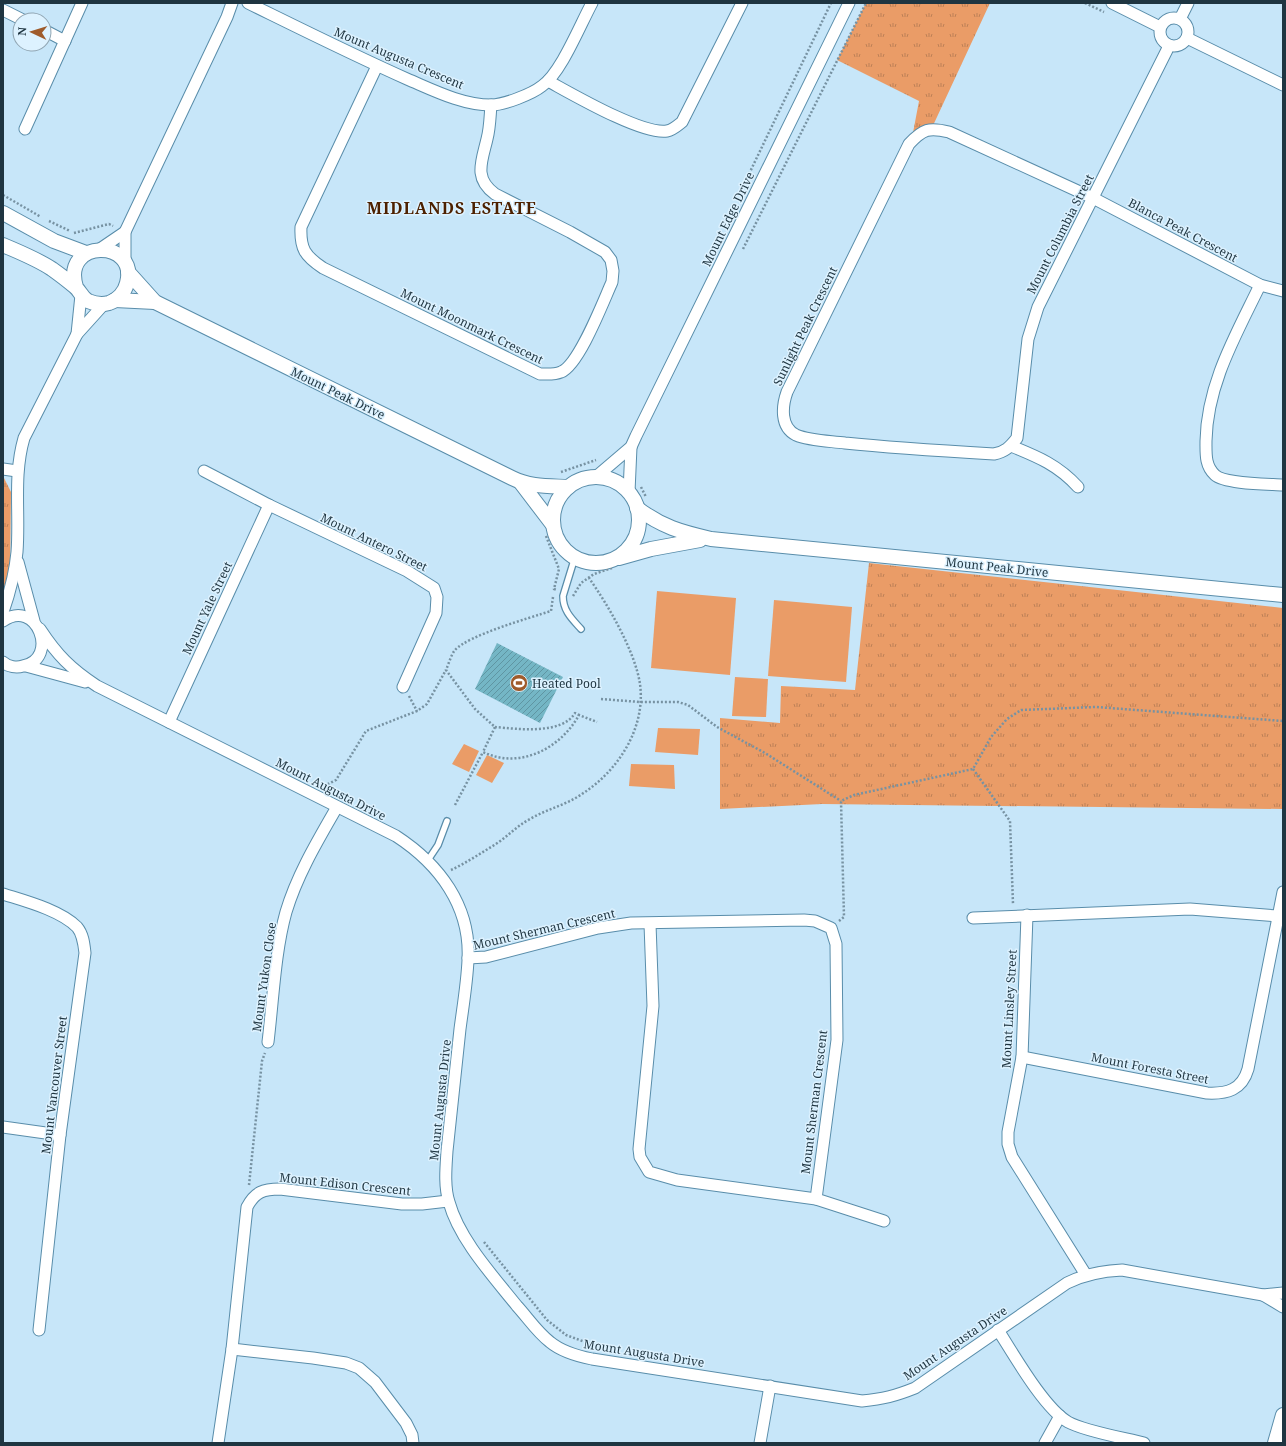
<svg xmlns="http://www.w3.org/2000/svg" width="1286" height="1446" viewBox="0 0 1286 1446" font-family="'Noto Serif',serif">
<style>
.grass{fill:#ea9c67}
.park{fill:url(#park-tufts)}
.building{fill:url(#building-hatch)}
.lines{fill:none;stroke-linecap:round;stroke-linejoin:round}
.service-casing{stroke:#598daa;stroke-width:8}
.minor-casing{stroke:#598daa;stroke-width:13}
.tertiary-casing{stroke:#598daa;stroke-width:16}
.path{stroke:#7792a2;stroke-width:2.5;stroke-dasharray:2 2;stroke-linecap:butt}
.service{stroke:#fff;stroke-width:5.5}
.minor{stroke:#fff;stroke-width:11}
.tertiary{stroke:#fff;stroke-width:14}
.labels{text-anchor:middle;dominant-baseline:central;stroke-width:3;stroke-linejoin:round;paint-order:stroke}
.street-label{font-size:12px;fill:#1f3541;stroke:#ddf2ff}
.poi-label{font-size:12px;fill:#1f3541;stroke:#ddf2ff;text-anchor:start}
.district-label{font-size:16px;font-weight:bold;letter-spacing:1px;fill:#4d2100;stroke:#ddf2ff}
</style>
<defs>
<pattern id="park-tufts" width="24" height="20" patternUnits="userSpaceOnUse"><rect width="24" height="20" fill="#ea9c67"/><path d="M3 7l-1-3M5 7V3M7 7l1-3M15 17l-1-3M17 17v-4M19 17l1-3" fill="none" stroke="#bd8056"/></pattern>
<pattern id="building-hatch" width="6" height="6" patternUnits="userSpaceOnUse"><rect width="6" height="6" fill="#74b6c5"/><path d="M-1 1l2-2M0 6l6-6M5 7l2-2" fill="none" stroke="#5f95a2"/></pattern>
</defs>
<rect width="100%" height="100%" fill="#c7e6f9"/>
<g class="grass">
<polygon points="657,591 736,598 730,675 651,668"/>
<polygon points="774,600 852,607 846,682 768,676"/>
<polygon points="735,677 768,679 766,717 732,716"/>
<polygon points="658,728 700,729 698,755 655,752"/>
<polygon points="464,744 479,751 469,772 452,764"/>
<polygon points="487,755 504,763 492,783 476,775"/>
<polygon points="631,764 674,765 675,789 629,786"/>
</g>
<g class="park">
<polygon points="866,3 990,3 930,132 912,138 919,101 837,60"/>
<polygon points="3,476 11,492 10,573 3,593"/>
<polygon points="869,563 1283,608 1283,809 822,804 720,809 720,718 780,723 781,686 855,690"/>
</g>
<polygon class="building" points="497,643 563,677 540,723 475,689"/>
<g class="lines">
<defs>
<g id="service">
<path d="M575,557L563,596C563,611 572,619 581,629"/>
<polyline points="428,860 438,845 447,821"/>
</g>
<g id="minor">
<path d="M248,3C301,29 353,55 407,79C433,90 462,105 491,105C504,105 532,94 542,86C561,73 580,25 592,3"/>
<polyline points="1112,3 1160,27"/>
<polyline points="3,10 23,20"/>
<circle cx="1174" cy="32" r="14"/>
<polyline points="1180,19 1188,3"/>
<polyline points="44,30 65,41"/>
<polyline points="1187,38 1283,85"/>
<path d="M1169,45L1167,50L1038,307L1028,339L1017,438C1010,447 1005,452 994,454C944,451 894,448 845,443C830,441 810,441 796,435C780,427 782,406 787,392L909,144C923,129 929,127 949,132L1093,198L1260,285L1283,291"/>
<path d="M377,66L301,227C300,249 305,256 323,268L540,374C547,374 554,375 561,372C579,365 603,302 612,282L613,271L611,260L605,252L570,232L495,194C473,178 482,161 487,139C490,128 490,116 491,105"/>
<path d="M548,81C572,94 642,135 667,131C673,130 677,126 682,122L742,3"/>
<polyline points="25,129 82,3"/>
<polyline points="100,249 125,232"/>
<polyline points="125,263 125,232 227,17 232,3"/>
<path d="M1260,285C1236,335 1207,384 1206,441C1206,454 1205,466 1215,475C1225,484 1268,484 1283,485"/>
<polyline points="77,334 81,295"/>
<path d="M1011,446C1038,457 1058,465 1078,487"/>
<polyline points="3,469 17,471"/>
<polyline points="204,471 269,505 407,571 434,588 437,597 436,613 403,687"/>
<polyline points="597,476 631,447 636,436 849,3"/>
<polyline points="629,492 631,447"/>
<polyline points="18,562 34,621"/>
<path d="M3,612C10,592 15,573 17,552C20,513 13,476 24,438L77,334L105,303"/>
<path d="M3,621C37,597 60,659 23,666C17,668 8,667 3,662"/>
<path d="M40,629C57,655 71,669 97,686L396,836C439,864 471,906 468,960C467,983 463,1006 460,1029C456,1070 451,1110 447,1151C446,1167 444,1186 449,1202C459,1239 493,1276 517,1306C528,1318 537,1332 550,1342C562,1352 577,1356 592,1359L862,1401C883,1399 895,1396 915,1388L1067,1283C1085,1274 1102,1271 1122,1270L1263,1295L1283,1293"/>
<polyline points="26,666 85,682"/>
<polyline points="169,722 269,505"/>
<path d="M3,894C25,901 60,910 77,927C83,934 84,944 85,953L60,1135L39,1330"/>
<polyline points="1027,915 1022,1057 1008,1132 1008,1144 1012,1157 1086,1275"/>
<polyline points="973,918 1190,909 1277,916"/>
<polyline points="650,924 653,1006 639,1149 640,1157 649,1172 677,1180 816,1199 884,1221"/>
<polyline points="468,958 486,957 598,928 631,923 804,920 815,921 831,928 836,944 837,1040 816,1199"/>
<path d="M268,1042C273,1001 275,951 286,912C297,875 318,840 337,807"/>
<path d="M1022,1057L1207,1093C1227,1094 1242,1090 1248,1069L1283,892"/>
<polyline points="3,1127 60,1135"/>
<polyline points="1263,1295 1283,1307"/>
<path d="M998,1330C1014,1355 1044,1408 1068,1422C1084,1431 1124,1438 1144,1443"/>
<polyline points="232,1349 313,1358 346,1363 359,1368 375,1382 406,1423 412,1435 413,1443"/>
<path d="M218,1443L232,1349L247,1207C255,1192 263,1189 280,1189L402,1204H422L448,1201"/>
<polyline points="760,1443 770,1386"/>
<polyline points="1045,1443 1060,1416"/>
</g>
<g id="tertiary">
<polyline points="3,213 54,241 86,253"/>
<path d="M3,245C19,252 37,259 52,269C59,274 67,280 74,286C80,290 81,297 88,301C95,304 102,305 109,303C118,300 125,292 127,283C139,239 61,238 76,287"/>
<path d="M128,272L155,302L512,478C530,487 548,486 568,487"/>
<polyline points="115,300 155,302"/>
<circle cx="596" cy="520" r="43"/>
<polyline points="521,483 553,525"/>
<path d="M637,508C662,527 681,532 711,539L1283,595"/>
<polyline points="619,558 651,549 700,540"/>
<polyline points="1275,1443 1283,1415"/>
</g>
</defs>
<use href="#service" class="service-casing"/>
<use href="#minor" class="minor-casing"/>
<use href="#tertiary" class="tertiary-casing"/>
<g class="path">
<polyline points="1085,3 1104,12"/>
<polyline points="3,195 41,217"/>
<polyline points="737,199 831,3"/>
<polyline points="49,221 70,231"/>
<polyline points="74,233 109,224 113,226"/>
<polyline points="743,249 866,3"/>
<polyline points="561,472 596,460"/>
<polyline points="641,487 646,497"/>
<polyline points="546,536 559,569 554,589 557,590"/>
<polyline points="573,596 581,583 594,574 612,568"/>
<path d="M553,597L551,611C529,618 469,635 455,650C451,655 449,663 446,670L475,709L495,727L483,752C520,770 561,748 579,715L597,722"/>
<polyline points="409,696 417,711"/>
<polyline points="601,699 640,702 678,702 688,705 717,727 765,753 841,801"/>
<path d="M495,727C517,729 562,735 575,713L579,715"/>
<polyline points="973,769 1010,821 1013,904"/>
<polyline points="324,786 336,780 366,731 417,711 427,704 446,670"/>
<polyline points="455,805 483,752"/>
<path d="M451,870C466,863 481,853 496,844C508,836 517,826 530,819C547,809 566,805 582,794C618,771 646,728 640,684C635,651 608,605 589,578"/>
<polyline points="839,921 844,917 841,801 854,795 973,769 991,737 1007,719 1021,710 1096,707 1283,721"/>
<polyline points="249,1185 262,1061 265,1053"/>
<polyline points="484,1242 547,1320 566,1335 596,1346"/>
</g>
<use href="#service" class="service"/>
<use href="#minor" class="minor"/>
<use href="#tertiary" class="tertiary"/>
</g>
<defs>
<symbol id="stadium-disc" viewBox="-11 -11 22 22"><circle r="9.5" fill="#9f5b2b" stroke="#ddf2ff"/><path d="M0-5a6.5 5 0 1 0 0 10a6.5 5 0 1 0 0-10ZM-3.5-1.8h7v3.6h-7Z" fill="#fff"/></symbol>
</defs>
<g fill-rule="evenodd">
<use href="#stadium-disc" x="509" y="673" width="20" height="20"/>
</g>
<g class="labels">
<g class="street-label">
<text transform="translate(399 58) rotate(23)">Mount Augusta Crescent</text>
<text transform="translate(728 219) rotate(-64)">Mount Edge Drive</text>
<text transform="translate(1183 230) rotate(28)">Blanca Peak Crescent</text>
<text transform="translate(1060 234) rotate(-63)">Mount Columbia Street</text>
<text transform="translate(472 326) rotate(26)">Mount Moonmark Crescent</text>
<text transform="translate(805 326) rotate(-64)">Sunlight Peak Crescent</text>
<text transform="translate(338 393) rotate(26)">Mount Peak Drive</text>
<text transform="translate(374 542) rotate(26)">Mount Antero Street</text>
<text transform="translate(997 567) rotate(6)">Mount Peak Drive</text>
<text transform="translate(207 608) rotate(-65)">Mount Yale Street</text>
<text transform="translate(331 789) rotate(27)">Mount Augusta Drive</text>
<text transform="translate(544 929) rotate(-13)">Mount Sherman Crescent</text>
<text transform="translate(264 977) rotate(-82)">Mount Yukon Close</text>
<text transform="translate(1009 1009) rotate(-87)">Mount Linsley Street</text>
<text transform="translate(1150 1068) rotate(11)">Mount Foresta Street</text>
<text transform="translate(54 1085) rotate(-83)">Mount Vancouver Street</text>
<text transform="translate(440 1100) rotate(-84)">Mount Augusta Drive</text>
<text transform="translate(814 1102) rotate(-83)">Mount Sherman Crescent</text>
<text transform="translate(345 1184) rotate(6)">Mount Edison Crescent</text>
<text transform="translate(955 1343) rotate(-34)">Mount Augusta Drive</text>
<text transform="translate(644 1353) rotate(9)">Mount Augusta Drive</text>
</g>
<g class="poi-label">
<text x="532" y="683">Heated Pool</text>
</g>
<g class="district-label">
<text x="452" y="208">MIDLANDS ESTATE</text>
</g>
</g>
<rect width="1286" height="1446" fill="none" stroke="#1f3541" stroke-width="8"/>
<g transform="translate(32 32) rotate(274)"><circle r="19" fill="#ddf2ff" stroke="#91a6b3"/>
<path d="M0-3L7 15L0 10L-7 15Z" fill="#9f5b2b"/>
<text y="-6" font-size="11" font-weight="bold" text-anchor="middle" fill="#1f3541">N</text>
</g>
</svg>
